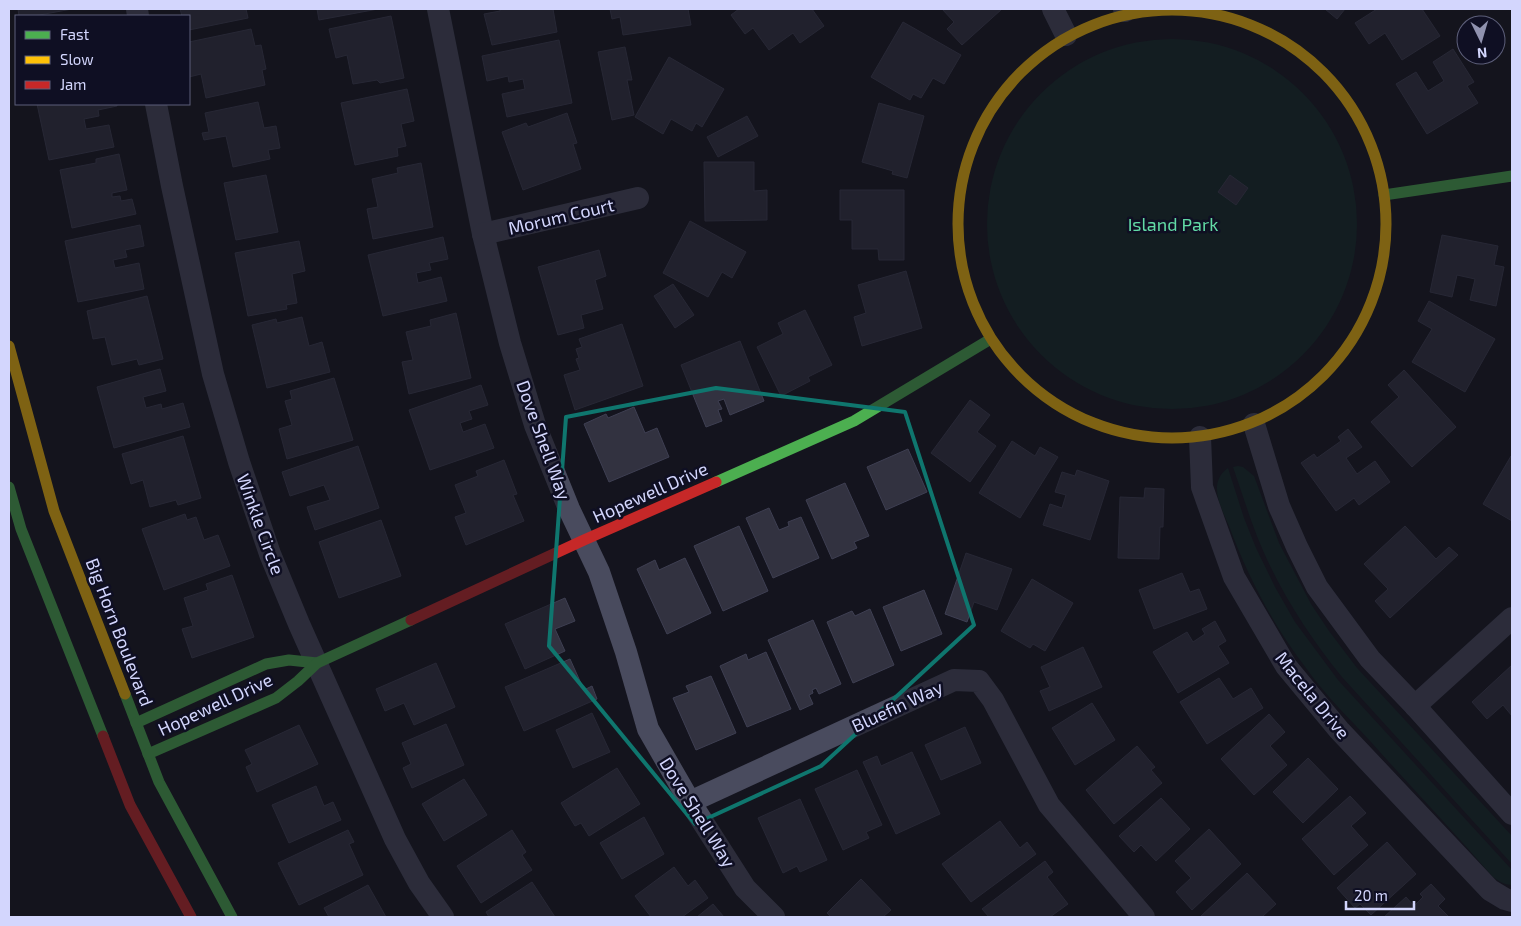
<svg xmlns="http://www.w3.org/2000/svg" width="1521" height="926" viewBox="0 0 1521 926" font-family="'Exo 2',sans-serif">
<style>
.green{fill:#122926}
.building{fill:#323240;stroke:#3e3f52}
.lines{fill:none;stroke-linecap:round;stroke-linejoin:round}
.street{stroke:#494b5e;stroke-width:22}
.fast{stroke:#4caf50;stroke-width:11}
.slow{stroke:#ffc107;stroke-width:11}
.jam{stroke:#c62828;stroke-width:11}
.marked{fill:none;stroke:#0f766e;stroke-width:4;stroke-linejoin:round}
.labels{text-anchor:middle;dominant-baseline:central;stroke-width:5;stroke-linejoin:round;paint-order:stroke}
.street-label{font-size:18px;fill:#d3d6fd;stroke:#0f0f23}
.park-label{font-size:18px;fill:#62daa6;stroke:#0f0f23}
</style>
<rect width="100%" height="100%" fill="#14141e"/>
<g class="green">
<circle cx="1172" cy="224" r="185"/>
<path d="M1238,466L1243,467L1254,476L1279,543L1311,604L1329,631L1357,668L1512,836V864L1342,677C1308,635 1277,587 1257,536C1248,513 1241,490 1233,467Z"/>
<path d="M1228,468L1244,518L1256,548L1275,587L1295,622L1338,680L1512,870V885C1504,885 1499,881 1493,877C1453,831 1411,787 1371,742C1349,718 1325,695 1306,668C1273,625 1248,577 1229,526C1221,507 1207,483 1228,468Z"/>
</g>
<g class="building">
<polygon points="18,9 72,9 34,16 19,16"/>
<polygon points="180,9 246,9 248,18 189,30 189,16 182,16"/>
<polygon points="317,9 378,9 319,20"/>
<polygon points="500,9 553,9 557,32 492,45 484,14 500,11"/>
<polygon points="610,9 688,9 691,25 623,35 620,17 612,19"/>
<polygon points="739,9 812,9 824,26 800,43 793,33 769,50 753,28 745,34 731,15"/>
<polygon points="942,9 1002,9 962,45 947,29 954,22"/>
<polygon points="1325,9 1345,9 1337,19"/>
<polygon points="1377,9 1422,9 1440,36 1402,60 1385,33 1369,44 1355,23"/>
<polygon points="391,16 404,78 380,83 377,80 353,84 347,55 336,58 329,29"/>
<polygon points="903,22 961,55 944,84 933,78 921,98 913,94 910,100 871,77"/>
<polygon points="251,29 255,46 261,45 266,69 262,70 265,85 206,98 201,74 189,77 189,42"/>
<polygon points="559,40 572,103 507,117 502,94 525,89 523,79 509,82 508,76 487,81 482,56"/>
<polygon points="625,47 632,80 627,80 634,115 612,120 598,52"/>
<polygon points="1453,49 1474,82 1467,86 1478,103 1427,134 1396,84 1416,72 1428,91 1444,81 1433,62"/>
<polygon points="669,57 724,89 702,127 696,123 692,131 671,119 663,134 635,117"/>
<polygon points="407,89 414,121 401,124 406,146 397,148 398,156 355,165 341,103"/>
<polygon points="258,102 264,128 276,126 280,148 268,150 270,159 233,167 226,136 204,140 202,133 209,132 205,113"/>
<polygon points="879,103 924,116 907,178 892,174 893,171 862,162"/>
<polygon points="37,104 117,104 117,106 98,110 99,116 84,119 86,129 109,125 114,147 49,160"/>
<polygon points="567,113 577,143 573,144 581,169 523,190 502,132 526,123 528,127"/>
<polygon points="747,116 758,136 718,157 707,137"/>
<polygon points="119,154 127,190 112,193 112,197 120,196 121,201 132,199 136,214 72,228 60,170 96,163 96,159"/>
<polygon points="704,162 754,162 754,191 767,190 767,220 705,221"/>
<polygon points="421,163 433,227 373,239 367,209 378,207 372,179 398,173 397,168"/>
<polygon points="266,175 278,232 236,240 224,183"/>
<polygon points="1230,175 1248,188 1236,205 1218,192"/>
<polygon points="840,190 904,190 904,260 879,260 878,249 852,249 852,220 840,220"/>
<polygon points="690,221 746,252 732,278 722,272 708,297 663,273"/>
<polygon points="140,225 144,246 125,250 127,257 113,260 115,268 139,263 144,289 78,302 65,241"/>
<polygon points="1442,235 1498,246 1494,265 1504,267 1496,306 1470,300 1475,279 1457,275 1452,297 1430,292"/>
<polygon points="443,237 448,259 429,263 431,270 416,273 418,283 441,277 447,301 383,316 368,255"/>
<polygon points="299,241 305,271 292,274 297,303 286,305 287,309 248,316 235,253"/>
<polygon points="599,250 606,276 595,280 603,309 581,315 584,328 558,335 538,267"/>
<polygon points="906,271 922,328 862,346 854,317 866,313 858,285"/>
<polygon points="673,284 694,315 675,328 654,296"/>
<polygon points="147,296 163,359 139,365 137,359 112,365 105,337 93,339 87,311"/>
<polygon points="1429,301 1495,339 1465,392 1412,362 1432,329 1418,321"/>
<polygon points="805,310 832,365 808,377 810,381 781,396 757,347 783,334 778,323"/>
<polygon points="456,313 471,378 409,394 402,362 413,360 406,332 431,326 430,320"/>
<polygon points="302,317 309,346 322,342 330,372 267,388 252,325 276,319 277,323"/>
<polygon points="622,324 643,386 575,410 564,375 580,370 576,359 579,358 576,349 582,347 579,339"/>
<polygon points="740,341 764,401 730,415 724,399 718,401 722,409 718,410 722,421 706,427 681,365"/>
<polygon points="160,369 166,391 143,397 146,408 161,404 162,409 183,403 190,427 114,448 97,387"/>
<polygon points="1404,370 1456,427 1412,467 1371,422 1399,397 1388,385"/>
<polygon points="334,378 353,440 287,459 279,429 292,425 285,401 292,399 290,391"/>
<polygon points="481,385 488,405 469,411 472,419 460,423 463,432 485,424 494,448 430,470 409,410"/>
<polygon points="970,400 990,415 977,432 996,446 970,482 931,453"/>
<polygon points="634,407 645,433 657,428 669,457 609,482 584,424 606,414 608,418"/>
<polygon points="1348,429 1362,447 1346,458 1357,474 1375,461 1390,482 1359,505 1354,498 1336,511 1301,463 1314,454 1317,458 1341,441 1338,437"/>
<polygon points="183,436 201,498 178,505 176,500 150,507 143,480 131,484 122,454"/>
<polygon points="1012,441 1035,456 1040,447 1058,457 1020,518 979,493"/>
<polygon points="358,446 379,508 315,530 307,507 330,500 324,485 290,496 282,472"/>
<polygon points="908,449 927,492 886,510 867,467"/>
<polygon points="1511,456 1512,456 1512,521 1483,504"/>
<polygon points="504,460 517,494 513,495 524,521 466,545 455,517 466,513 455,485 478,476 476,471"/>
<polygon points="1077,470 1109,481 1090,540 1043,525 1050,504 1062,508 1066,495 1055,492 1062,472 1075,476"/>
<polygon points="845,483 869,536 854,542 857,548 832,559 806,500"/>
<polygon points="1145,488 1164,489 1163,527 1160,527 1159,559 1118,558 1120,497 1144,498"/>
<polygon points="769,508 779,530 789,526 788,522 801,517 819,558 773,578 746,518"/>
<polygon points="185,514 187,520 196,517 204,540 218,535 230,566 164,590 142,529"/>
<polygon points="381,520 401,576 339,598 319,542"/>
<polygon points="739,526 768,591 723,611 694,546"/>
<polygon points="1405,526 1436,559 1449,547 1458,555 1390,618 1375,601 1388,589 1364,564"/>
<polygon points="966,553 1012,569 997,610 974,602 967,622 945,614"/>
<polygon points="685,558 711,613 667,634 637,569 655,560 659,570"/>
<polygon points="1182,573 1190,592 1199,589 1207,609 1154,629 1139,590"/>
<polygon points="232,575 254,637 192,658 182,629 193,626 184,598 208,590 206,584"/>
<polygon points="1032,579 1073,603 1045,651 1033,644 1030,648 1001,631"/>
<polygon points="924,590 942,634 901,651 883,607"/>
<polygon points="565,598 575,621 555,629 565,651 525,669 505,624"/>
<polygon points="870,609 894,665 853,683 827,622 852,611 855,616"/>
<polygon points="813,620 841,684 819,694 816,688 812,690 813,693 809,695 813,704 800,710 768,640"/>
<polygon points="1215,621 1226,641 1218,646 1229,663 1178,693 1153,652 1187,632 1193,642 1205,634 1202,629"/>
<polygon points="1083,647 1102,687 1049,711 1040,691 1050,687 1041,667"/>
<polygon points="766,652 791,709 747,727 720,666 746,654 748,660"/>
<polygon points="570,659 584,690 592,686 597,699 524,731 505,687"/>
<polygon points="436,663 455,707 414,725 404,703 385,711 376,689"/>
<polygon points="1512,665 1512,716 1503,705 1487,719 1472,702"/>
<polygon points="711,676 736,733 696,750 673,698 689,692 686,686"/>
<polygon points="1219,678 1233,699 1251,688 1263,708 1207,744 1180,702"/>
<polygon points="1092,703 1115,740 1075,765 1052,728"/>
<polygon points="592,713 610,752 573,768 556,730"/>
<polygon points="1269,714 1285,732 1270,746 1287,765 1254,795 1221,759"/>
<polygon points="446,724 464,765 412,788 403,768 411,764 402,743"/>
<polygon points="299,725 318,764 257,792 246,767 252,764 245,750"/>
<polygon points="965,727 981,763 941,780 925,745"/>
<polygon points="1137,746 1155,767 1151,770 1162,783 1114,824 1086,790"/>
<polygon points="912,752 940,814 896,834 863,762 877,756 881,766"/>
<polygon points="1308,758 1338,789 1303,823 1273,792"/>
<polygon points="617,768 640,804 589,836 581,823 575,826 561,803"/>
<polygon points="857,770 882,825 866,832 869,838 843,850 815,789"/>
<polygon points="464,779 487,815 444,841 422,804"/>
<polygon points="316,786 324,806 333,802 341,820 289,843 272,805"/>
<polygon points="1350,796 1366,813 1351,826 1368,845 1334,875 1302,839"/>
<polygon points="1161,798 1190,829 1156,861 1141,845 1134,852 1119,836"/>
<polygon points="800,799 827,860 800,872 797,866 783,873 758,818"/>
<polygon points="644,817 664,854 622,879 600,843"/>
<polygon points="1000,821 1020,848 1027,842 1036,854 971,902 942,864"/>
<polygon points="1209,829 1241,864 1192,910 1176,892 1191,878 1175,861"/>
<polygon points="348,830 354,842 349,844 363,875 299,905 278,863"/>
<polygon points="512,830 526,852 522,855 532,870 481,903 457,866"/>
<polygon points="1387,842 1416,874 1371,915 1360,904 1355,908 1337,888"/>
<polygon points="1045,861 1053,872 1047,877 1068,904 1050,917 989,917 982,909"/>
<polygon points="674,867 688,886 695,880 708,898 682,917 651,917 635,896"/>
<polygon points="1247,873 1276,904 1262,917 1200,917"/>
<polygon points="861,879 891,910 883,917 831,917 827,913"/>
<polygon points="532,882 555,917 489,917 486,912"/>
<polygon points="1431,884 1445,899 1438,906 1449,917 1384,917 1406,897 1414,906 1423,897 1420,894"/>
<polygon points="368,885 386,917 329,917 324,908"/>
<polygon points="713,904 724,917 697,917"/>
</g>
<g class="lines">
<g class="street">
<polyline points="137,9 138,16"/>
<polyline points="438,9 483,234 510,343 535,425 569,509 599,572 626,652 648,729 690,802 745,888 774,917"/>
<polyline points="1053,9 1066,35"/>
<polyline points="1124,9 1125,11"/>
<polyline points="156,104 172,186 213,374 239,462 270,554 299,624 395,839 419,883 443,917"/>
<polyline points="483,234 638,198"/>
<polyline points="1254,424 1279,506 1297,547 1317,587 1370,659 1415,706 1512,814"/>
<polyline points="1200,437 1202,487 1234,577 1286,666 1339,730 1490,890 1505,899 1512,901"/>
<polyline points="1415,706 1512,618"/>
<polyline points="690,802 954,680 979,681 993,700 1049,805 1144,917"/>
</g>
<g class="fast">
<polyline points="1384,195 1512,176"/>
<polyline points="716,482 854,421 989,340"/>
<polyline points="9,487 21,529 103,736"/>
<polyline points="125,694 159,782 232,917"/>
<polyline points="136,723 266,664 289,660 317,663"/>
<polyline points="148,754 276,698 298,681 317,663 411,620"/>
</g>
<g class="slow">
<circle cx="1172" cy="224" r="214"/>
<polyline points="9,346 54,511 125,694"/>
</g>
<g class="jam">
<polyline points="411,620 584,540 716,482"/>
<polyline points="103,736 130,805 191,917"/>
</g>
</g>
<path d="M0 0H1521V926H0ZM716,388L905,412L974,625L821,766L695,824L549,646L566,417Z" fill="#14141e" fill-opacity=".55" fill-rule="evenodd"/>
<path class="marked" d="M716,388L905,412L974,625L821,766L695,824L549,646L566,417Z"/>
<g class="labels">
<g class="street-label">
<text transform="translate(561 216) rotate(-13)">Morum Court</text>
<text transform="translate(544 440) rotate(70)">Dove Shell Way</text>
<text transform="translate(650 492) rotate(-24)">Hopewell Drive</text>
<text transform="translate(261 524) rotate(70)">Winkle Circle</text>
<text transform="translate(120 632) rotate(69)">Big Horn Boulevard</text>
<text transform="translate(1313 695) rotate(51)">Macela Drive</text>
<text transform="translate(215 704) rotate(-25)">Hopewell Drive</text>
<text transform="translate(897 706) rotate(-25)">Bluefin Way</text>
<text transform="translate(698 812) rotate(58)">Dove Shell Way</text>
</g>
<g class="park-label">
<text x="1173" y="224">Island Park</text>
</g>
</g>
<rect width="1521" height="926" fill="none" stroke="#d3d6fd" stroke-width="20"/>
<rect x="15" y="15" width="175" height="90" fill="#0f0f23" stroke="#5d5f7a"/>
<rect x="25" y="31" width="25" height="8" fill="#4caf50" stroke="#5d5f7a"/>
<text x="60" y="40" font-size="15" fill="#d3d6fd">Fast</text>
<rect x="25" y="56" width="25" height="8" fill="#ffc107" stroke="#5d5f7a"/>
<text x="60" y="65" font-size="15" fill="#d3d6fd">Slow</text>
<rect x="25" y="81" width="25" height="8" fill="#c62828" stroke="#5d5f7a"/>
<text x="60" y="90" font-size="15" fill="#d3d6fd">Jam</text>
<g transform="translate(1481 40) rotate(175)"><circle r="24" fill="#0f0f23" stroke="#5d5f7a"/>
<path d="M0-4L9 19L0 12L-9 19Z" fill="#9092af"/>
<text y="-8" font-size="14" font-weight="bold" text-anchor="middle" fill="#d3d6fd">N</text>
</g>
<path d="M1346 901v8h68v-8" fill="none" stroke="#d3d6fd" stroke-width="2.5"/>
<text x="1354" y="901" font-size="15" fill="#d3d6fd" stroke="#0f0f23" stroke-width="4" paint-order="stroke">20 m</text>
</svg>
